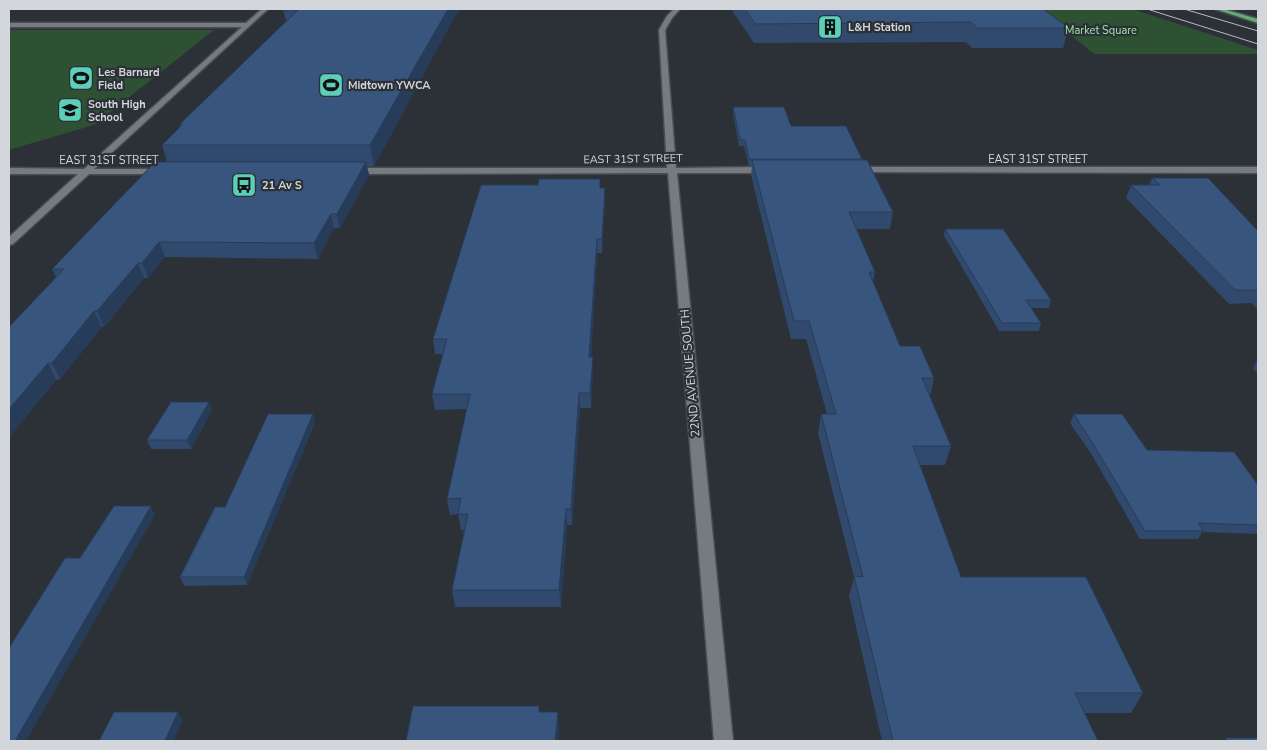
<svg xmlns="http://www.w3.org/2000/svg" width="1267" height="750" viewBox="0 0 1267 750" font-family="'Nunito Sans',sans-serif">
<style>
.green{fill:#2e5033}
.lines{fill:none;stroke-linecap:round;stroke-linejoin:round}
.minor-casing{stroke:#494d53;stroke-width:3}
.major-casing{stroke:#494d53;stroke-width:3}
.minor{fill:#767b82;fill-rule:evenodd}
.major{fill:#63ad75;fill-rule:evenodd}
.tram{stroke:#b8bbc0;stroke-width:1}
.wall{fill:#30496c}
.shaded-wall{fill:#273c58}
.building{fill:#38557e;stroke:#273c58}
.labels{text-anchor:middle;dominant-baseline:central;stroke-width:4.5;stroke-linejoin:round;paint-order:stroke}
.far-poi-label{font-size:11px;font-weight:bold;fill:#d3d6da;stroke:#2c3037;text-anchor:start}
.far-park-label{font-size:11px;fill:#a0e5aa;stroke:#2c3037}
.far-street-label{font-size:11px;fill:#d3d6da;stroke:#2c3037}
.street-label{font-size:12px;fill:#d3d6da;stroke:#2c3037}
</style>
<rect width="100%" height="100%" fill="#2c3037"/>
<g class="green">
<polygon points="1038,9 1132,9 1258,50 1258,54 1094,54"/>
<polygon points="9,30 214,30 94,125 9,150"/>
</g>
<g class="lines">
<defs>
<g id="minor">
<polygon points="262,9 268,9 94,169 161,169 165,172 164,174 89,174 13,244 9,245 9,237 78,174 9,174 9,168 84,169 242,27 9,27 9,23 246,23"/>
<polygon points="674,9 680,9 672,18 665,30 676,168 768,167 772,170 768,173 677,173 733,741 714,741 668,173 351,174 347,171 351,168 667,168 659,30 667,16"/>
<polygon points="856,167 1258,167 1258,173 853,172 852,170"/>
</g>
<polygon id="major" points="1215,9 1223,9 1258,19 1258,23"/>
</defs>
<use href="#minor" class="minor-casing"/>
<use href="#major" class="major-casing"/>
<use href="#minor" class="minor"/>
<use href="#major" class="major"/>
<g class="tram">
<polyline points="1147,9 1258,44"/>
<polyline points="1184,9 1258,31"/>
</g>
</g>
<g class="wall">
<polygon points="284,9 461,9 455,16 374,166 367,166 369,175 340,228 334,228 318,259 165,257 148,278 144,278 104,327 102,327 60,379 56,380 9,437 9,327 56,277 52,269 167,162 162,145 180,127 180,124 286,21 283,10"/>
<polygon points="731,9 1043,9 1069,28 1063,48 972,48 966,42 754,43"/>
<polygon points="733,107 791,126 862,159 893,212 890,229 856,229 875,272 873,281 900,346 934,378 930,397 951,446 945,465 920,465 961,577 1143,693 1131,713 1084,713 1098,741 882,741 849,596 854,577 818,433 821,414 827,414 806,339 791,339 751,175 752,166 749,166 744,146 739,146 733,114"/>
<polygon points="1152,178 1258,231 1258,310 1252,303 1229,304 1126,198 1131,185 1149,185"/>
<polygon points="600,179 600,188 605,201 602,253 597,253 591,357 593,372 591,408 580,408 572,525 567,525 561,607 455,607 452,590 464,530 461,530 458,514 450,515 447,499 467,409 435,410 432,394 443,354 435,354 433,339 538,185"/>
<polygon points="945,229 1051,300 1049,308 1031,308 1041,323 1039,331 999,331 944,236"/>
<polygon points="1258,359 1258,374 1253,368"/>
<polygon points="212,410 191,449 151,449 147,440"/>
<polygon points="1074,414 1147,450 1258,485 1258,534 1202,532 1198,539 1140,539 1092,455 1070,423"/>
<polygon points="315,423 247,585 184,586 180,577 225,507"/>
</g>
<g class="shaded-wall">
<polygon points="448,9 461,9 455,16 374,166 370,145"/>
<polygon points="366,162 369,175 340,228 337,214"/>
<polygon points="605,188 605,201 602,253 602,239"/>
<polygon points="331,214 334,228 318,259 314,243"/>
<polygon points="597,239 597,253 590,372 589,357"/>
<polygon points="159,242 165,257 148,278 142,263"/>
<polygon points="138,263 144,278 104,327 97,311"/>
<polygon points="94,311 102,327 60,379 52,363"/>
<polygon points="593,357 593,372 591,408 590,393"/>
<polygon points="48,363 56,380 9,437 9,409"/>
<polygon points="579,393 580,408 572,525 571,509"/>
<polygon points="209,402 212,410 191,449 187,440"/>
<polygon points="313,414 315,423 247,585 244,577"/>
<polygon points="151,506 155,515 26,741 15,741"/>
<polygon points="566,509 567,525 561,607 559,590"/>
<polygon points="178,712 183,720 174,741 165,741"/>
<polygon points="558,712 559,728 558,741 555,741"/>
</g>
<g class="building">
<polygon points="284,9 448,9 370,145 162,145 183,124 180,124 298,10 283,10"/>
<polygon points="745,9 1043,9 1069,28 977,28 971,22 755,24"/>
<polygon points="733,107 784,107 791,126 846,126 862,159 749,159 745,140 740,140"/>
<polygon points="752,160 867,160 893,212 849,212 875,272 869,272 900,346 920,346 934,378 922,378 951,446 913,446 961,577 1086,577 1143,693 1075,693 1098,741 893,741 854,576 863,577 821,414 836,414 809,321 794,321"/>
<polygon points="155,162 366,162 337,214 331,214 314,243 159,242 142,263 138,263 97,311 94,311 52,363 48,363 9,409 9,327 64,269 52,269"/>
<polygon points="1152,178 1208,178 1258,231 1258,290 1235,290 1131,185 1160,185"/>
<polygon points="539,179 600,179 600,188 605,188 602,239 597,239 589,357 593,357 590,393 579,393 571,509 566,509 559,590 452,590 468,514 458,514 461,498 447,499 470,394 432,394 447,339 433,339 481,185 538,185"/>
<polygon points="945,229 1003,229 1051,300 1026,300 1041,323 1002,323"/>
<polygon points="171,402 209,402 187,440 147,440"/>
<polygon points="268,414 313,414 244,577 180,577 215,507 225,507"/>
<polygon points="1074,414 1122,414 1147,450 1234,452 1258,485 1258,525 1198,523 1203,531 1145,531 1095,447"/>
<polygon points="114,506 151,506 15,741 9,741 9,648 65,558 80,558"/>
<polygon points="413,706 539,706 539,712 558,712 555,741 406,741"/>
<polygon points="114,712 178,712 165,741 99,741"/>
<polygon points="1225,738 1258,738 1258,741 1227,741"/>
</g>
<defs>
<symbol id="building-square" viewBox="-11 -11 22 22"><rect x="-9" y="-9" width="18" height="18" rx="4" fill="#5dceb9" stroke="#2c3037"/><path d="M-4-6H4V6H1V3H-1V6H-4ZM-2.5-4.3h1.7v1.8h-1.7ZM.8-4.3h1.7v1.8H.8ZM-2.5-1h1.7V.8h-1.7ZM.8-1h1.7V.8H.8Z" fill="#111"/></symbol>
<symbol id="stadium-square" viewBox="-11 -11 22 22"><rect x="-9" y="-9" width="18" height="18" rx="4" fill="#5dceb9" stroke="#2c3037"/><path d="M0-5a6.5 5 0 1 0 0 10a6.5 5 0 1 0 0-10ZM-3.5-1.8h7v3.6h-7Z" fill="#111"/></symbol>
<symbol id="school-square" viewBox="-11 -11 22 22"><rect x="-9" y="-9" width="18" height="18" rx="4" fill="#5dceb9" stroke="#2c3037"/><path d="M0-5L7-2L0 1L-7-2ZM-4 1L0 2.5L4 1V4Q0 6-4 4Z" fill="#111"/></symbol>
<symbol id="bus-square" viewBox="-11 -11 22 22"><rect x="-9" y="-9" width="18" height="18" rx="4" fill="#5dceb9" stroke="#2c3037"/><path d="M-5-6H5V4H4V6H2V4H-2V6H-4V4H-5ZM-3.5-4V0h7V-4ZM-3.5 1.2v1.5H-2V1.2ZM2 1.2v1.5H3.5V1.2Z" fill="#111"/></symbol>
</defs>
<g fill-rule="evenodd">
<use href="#building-square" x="816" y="13" width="28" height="28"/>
<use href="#stadium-square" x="67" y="64" width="28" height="28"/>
<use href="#stadium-square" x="317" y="71" width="28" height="28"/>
<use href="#school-square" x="56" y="96" width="28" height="28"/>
<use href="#bus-square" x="230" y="171" width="28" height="28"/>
</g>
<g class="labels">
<g class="far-poi-label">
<text x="848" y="27">L&amp;H Station</text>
<text x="98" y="72">Les Barnard<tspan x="98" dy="13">Field</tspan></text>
<text x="348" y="85">Midtown YWCA</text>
<text x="88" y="104">South High<tspan x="88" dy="13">School</tspan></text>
<text x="262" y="185">21 Av S</text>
</g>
<g class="far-park-label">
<text x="1101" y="30">Market Square</text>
</g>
<g class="far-street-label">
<text transform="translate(633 159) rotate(-1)">EAST 31ST STREET</text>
<text x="1038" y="159">EAST 31ST STREET</text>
<text x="109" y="160">EAST 31ST STREET</text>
</g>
<g class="street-label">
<text transform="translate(690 373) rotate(-95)">22ND AVENUE SOUTH</text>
</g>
</g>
<rect width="1267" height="750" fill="none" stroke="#d3d6da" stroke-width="20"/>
</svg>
